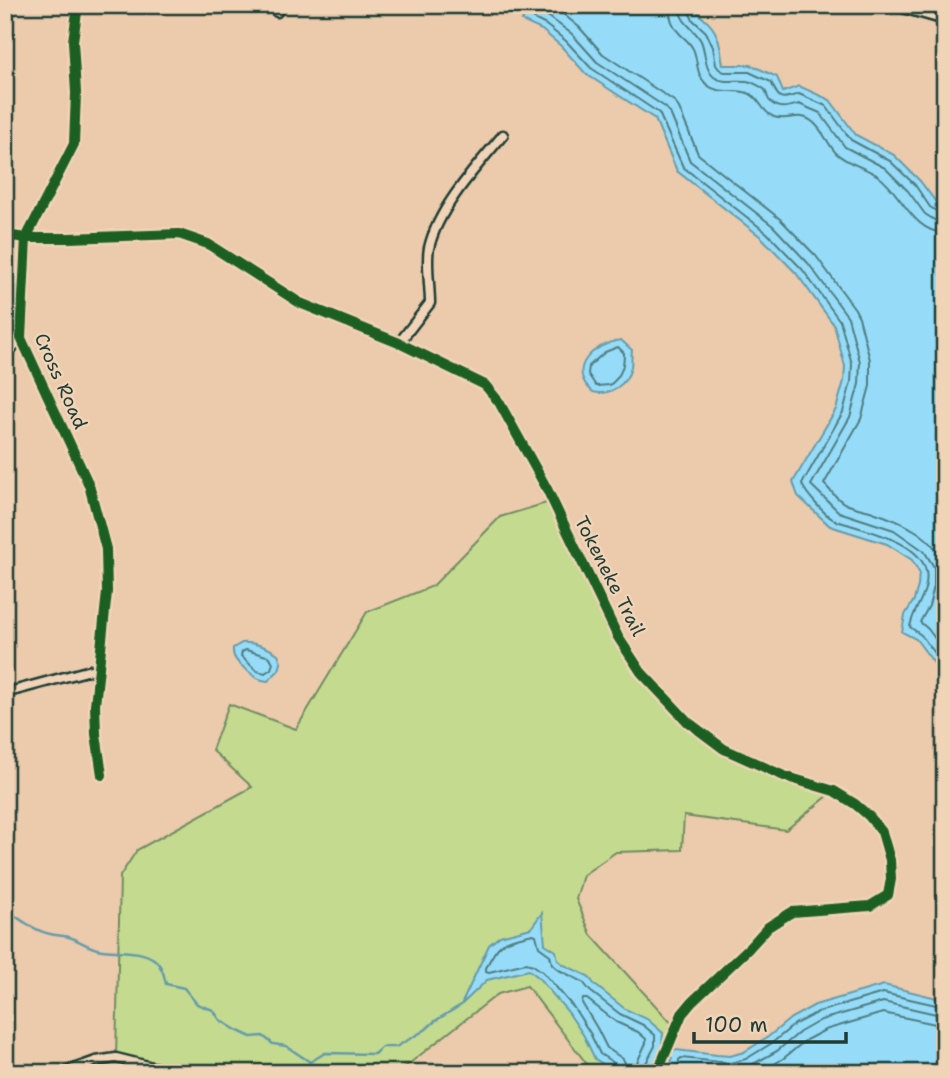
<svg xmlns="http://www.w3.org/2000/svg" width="950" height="1078" viewBox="0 0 950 1078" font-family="'Shantell Sans',sans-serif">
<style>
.green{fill:#c3da8f;stroke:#718c62;stroke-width:2}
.water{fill:#96dcf8;stroke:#669caa;stroke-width:2}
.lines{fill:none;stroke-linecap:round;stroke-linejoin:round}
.shore{stroke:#4f7d82;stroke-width:2}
.stream{stroke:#669caa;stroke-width:2.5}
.minor-casing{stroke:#1f3d34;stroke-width:13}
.minor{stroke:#f1d4b7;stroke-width:8}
.cycleway-casing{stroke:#f1d4b7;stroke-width:15}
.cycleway{stroke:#1b5e20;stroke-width:10}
.labels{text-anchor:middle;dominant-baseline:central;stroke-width:5;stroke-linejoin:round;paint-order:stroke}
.street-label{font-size:19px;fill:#1f3d34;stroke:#f1d4b7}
</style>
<rect width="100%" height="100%" fill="#eccaac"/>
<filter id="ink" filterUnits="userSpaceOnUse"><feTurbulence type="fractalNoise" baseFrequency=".0143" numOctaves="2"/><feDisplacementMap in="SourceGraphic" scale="14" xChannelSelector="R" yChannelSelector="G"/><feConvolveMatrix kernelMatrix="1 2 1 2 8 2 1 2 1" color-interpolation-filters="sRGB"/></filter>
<g filter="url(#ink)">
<polygon class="green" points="553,501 618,637 666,699 724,749 834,791 786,830 684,816 682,850 616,852 583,875 576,899 591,935 675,1027 655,1073 593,1072 527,986 498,994 401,1070 402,1073 176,1073 116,1058 120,876 137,850 252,787 212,750 229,704 296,729 367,612 433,586 500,517"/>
<g class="water">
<path d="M531,5H694C700,18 704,17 712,27C720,38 721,52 723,65H751L777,77L783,92L799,86L830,100L856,135L894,155L920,181L936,202L945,208V678L916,639L902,632L905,615L914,600L918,586L919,572L912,560L887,544L830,526L798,496L793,482L836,409L844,381L845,366L834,325L796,273L761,237L677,171L655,119L586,74L561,46L542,30L522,21Z"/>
<path d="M621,340L632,350C631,355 632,361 631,367C627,385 610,396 593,392C565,368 594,344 621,340Z"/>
<path d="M242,643C254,642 268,647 278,654L281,663L279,670L268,681C258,680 255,677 248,671C240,664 232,660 233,648Z"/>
<polygon points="542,913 545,944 556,951 558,960 564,965 588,976 595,985 625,1009 647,1019 663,1033 662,1044 676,1050 717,1055 730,1056 744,1052 768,1037 791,1018 815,1005 884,985 945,1000 945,1073 671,1073 672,1058 659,1053 650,1071 646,1073 618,1073 595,1059 584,1036 568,1012 538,977 529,970 487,980 461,1005 489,945 500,936 531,928"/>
</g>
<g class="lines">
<g class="shore">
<path d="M536,5L533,16L534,19L546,25L566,41L591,68L659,113L683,167L767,233L802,269L840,321L852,364L851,382L843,412L802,484C805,493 825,515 834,520C838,522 845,523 850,525C872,532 920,543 926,571C930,593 913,608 910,627L921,635L945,666"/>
<polyline points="545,5 545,14 572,34 597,62 665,107 670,113 690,161 773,226 808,263 848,317 860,362 859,384 850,417 811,485 839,512 894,530 924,551 934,567 934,586 929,606 920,622 928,629 945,652"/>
<path d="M556,5L557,9L579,27L603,54L674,101L679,108L698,154L780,219L816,256L855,309L859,317L870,360V386L861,419L824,484C830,490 837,499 844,503C852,507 862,509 870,511C900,521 937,535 945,569"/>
<path d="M669,5C669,16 673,27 680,34C686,40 691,43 694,51C698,63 696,75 707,85C719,95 734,88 748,93C760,97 761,112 774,117C789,122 800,110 814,123C823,131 828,144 836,153C847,164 865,167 878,176C902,193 912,232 945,233"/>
<path d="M679,5C680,24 694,27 701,41C706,52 704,69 714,77C724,85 739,78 751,82C755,84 762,87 765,90C767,93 767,97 769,100C777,111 788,107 799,104L820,113L845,147L885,168L908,191L925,214L936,221L945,223"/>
<path d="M688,5V10L693,20L706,32L713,47L716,65L719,69L724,72H749L771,82C780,101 779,100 799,94L826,106L851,140L890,161L915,185L930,207L939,213L945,214"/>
<path d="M618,347L624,353C624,367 621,376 610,385L596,386L588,374L589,366L605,352Z"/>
<polygon points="246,650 270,657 273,663 271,669 265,673 257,671 241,656 242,652"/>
<path d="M619,1073L617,1065L600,1054L590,1033L574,1008L543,972L533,965L526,963L489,972L486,971V968C499,940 504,941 533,934L536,935L539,947L550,955L552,964L559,970L583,982L590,991L620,1014L643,1025L655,1035V1046L644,1067L643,1073"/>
<polyline points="628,1073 629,1071 623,1059 607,1048 597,1028 582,1003 583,999 587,999 616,1022 638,1032 646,1039 646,1043 633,1071 634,1073"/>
<polyline points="678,1073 679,1060 681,1058 730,1063 746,1059 772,1043 795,1024 818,1012 883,993 945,1007"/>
<polyline points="686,1073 687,1069 690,1068 730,1071 748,1067 777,1051 800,1032 821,1020 883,1002 945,1016"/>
<polyline points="760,1073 784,1058 806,1040 825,1030 883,1013 945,1026"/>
</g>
<path class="stream" d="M5,888L9,896L12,914C24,922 36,931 50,934C57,936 65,935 72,938C82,942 91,949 102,950C118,952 141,949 155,960C162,966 164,975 166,984L184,988L197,1004L213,1010L220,1020L236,1030L251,1037L263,1036L273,1044L286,1046L310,1062L325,1053L374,1054L382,1047H396L425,1030L435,1021L461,1005"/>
<defs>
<g id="minor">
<polyline points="78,5 73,41 76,93 74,144 26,238 21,338 89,485 106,549 107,592 95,705 96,734 102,775"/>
<polyline points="892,5 945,20"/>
<polyline points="277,12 279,5"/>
<polyline points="5,235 26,238 69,238 179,234 208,244 300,303 399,343 485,385 499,402 547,489 618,637 641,672 688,722 724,749 784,776 834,791 855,804 869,816 882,832 890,860 891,879 888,895 870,906 792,912 768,927 749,948 692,1002 682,1014 657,1073"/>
<path d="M399,343L430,303C430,287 426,263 429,248C438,208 477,166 503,135"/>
<polyline points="5,356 21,338"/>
<polyline points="5,693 98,668"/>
<polyline points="62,1073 96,1061 116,1058 176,1073"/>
</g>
</defs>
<use href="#minor" class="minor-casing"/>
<use href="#minor" class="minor"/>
<defs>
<g id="cycleway">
<polyline points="78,5 73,41 76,93 74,144 26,238 21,338 89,485 106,549 107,592 95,705 96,734 102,775"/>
<polyline points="5,235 26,238 69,238 179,234 208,244 300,303 399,343 485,385 499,402 547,489 618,637 641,672 688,722 724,749 784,776 834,791 855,804 869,816 882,832 890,860 891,879 888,895 870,906 792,912 768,927 749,948 692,1002 682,1014 657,1073"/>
</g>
</defs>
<use href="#cycleway" class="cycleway-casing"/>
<use href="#cycleway" class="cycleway"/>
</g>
</g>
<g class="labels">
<g class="street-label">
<text transform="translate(61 381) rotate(66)">Cross Road</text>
<text transform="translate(610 576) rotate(63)">Tokeneke Trail</text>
</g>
</g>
<rect width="950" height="1078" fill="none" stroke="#f1d4b7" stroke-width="28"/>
<rect x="14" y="14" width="922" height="1050" fill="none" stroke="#1f3d34" stroke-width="2.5" filter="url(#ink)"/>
<path d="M694 1032v10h152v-10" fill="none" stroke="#1f3d34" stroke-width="3.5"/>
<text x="705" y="1032" font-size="21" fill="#1f3d34" stroke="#f1d4b7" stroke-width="5" paint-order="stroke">100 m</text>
</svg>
